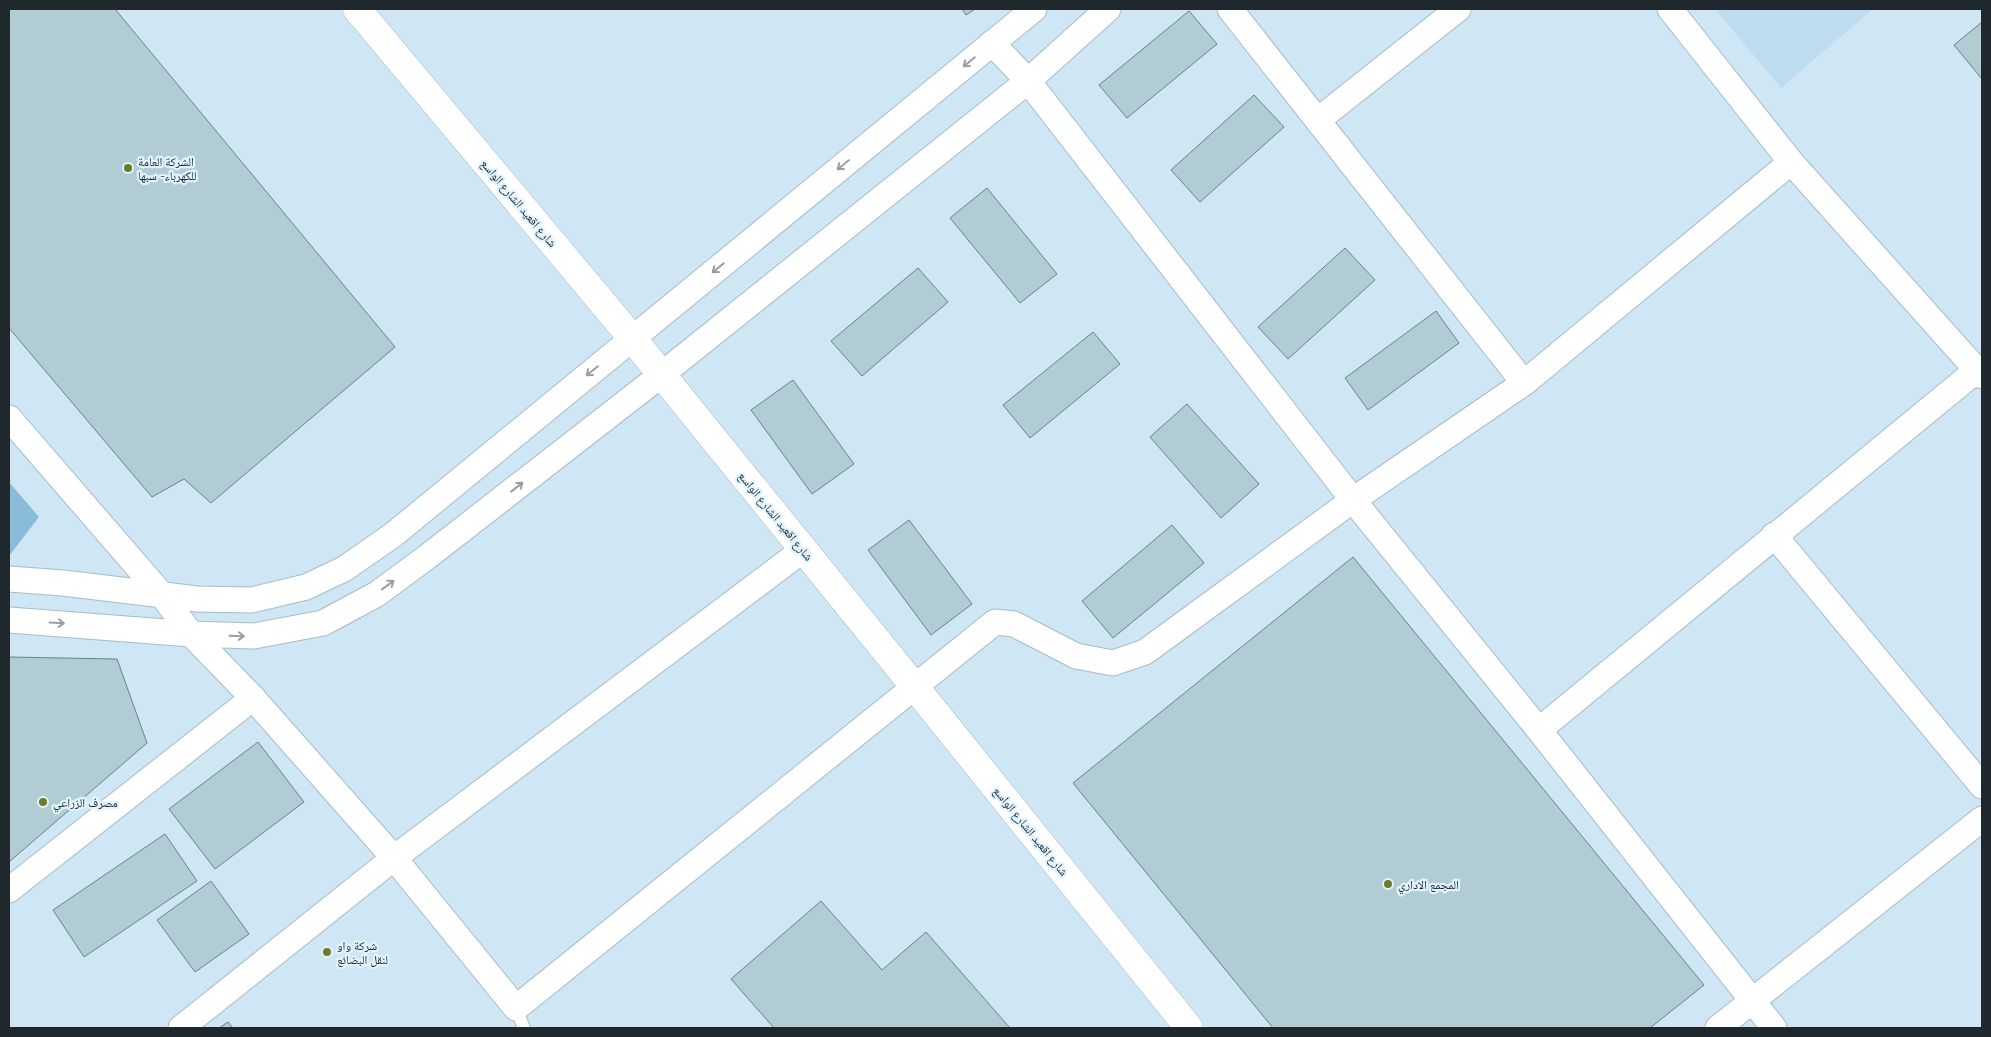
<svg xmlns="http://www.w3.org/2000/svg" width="1991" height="1037" viewBox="0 0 1991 1037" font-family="'PT Serif','Noto Naskh Arabic',serif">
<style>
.built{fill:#bedcef}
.green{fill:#8abcd9}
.building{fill:#b1cdd3;stroke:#698388}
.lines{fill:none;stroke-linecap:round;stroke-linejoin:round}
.service-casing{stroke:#a5bcc9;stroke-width:14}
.minor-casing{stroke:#a5bcc9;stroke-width:27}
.tertiary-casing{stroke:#a5bcc9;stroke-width:29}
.service{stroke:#fff;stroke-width:12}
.minor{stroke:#fff;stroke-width:25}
.tertiary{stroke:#fff;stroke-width:28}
.oneway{stroke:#9a9ea0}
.poi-dot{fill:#6d7c29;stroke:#e0f3fe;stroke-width:2}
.labels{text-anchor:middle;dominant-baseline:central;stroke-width:4.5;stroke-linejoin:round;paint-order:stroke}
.poi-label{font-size:12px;fill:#1f282d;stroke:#e0f3fe;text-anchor:start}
.street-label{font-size:12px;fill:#1f282d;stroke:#e0f3fe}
</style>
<rect width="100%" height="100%" fill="#cfe6f4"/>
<polygon class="built" points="1715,9 1873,9 1781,88"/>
<polygon class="green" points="9,482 39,517 9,556"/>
<g class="building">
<polygon points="9,9 115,9 395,347 211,503 184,479 152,497 9,328"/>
<polygon points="962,9 975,9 966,15"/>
<polygon points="1189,11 1217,44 1127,118 1099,85"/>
<polygon points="1982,22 1982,79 1954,45"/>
<polygon points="1254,95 1284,127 1200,202 1171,170"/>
<polygon points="987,188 1057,274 1020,303 950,218"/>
<polygon points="1345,248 1375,280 1288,359 1258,327"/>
<polygon points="918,268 948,302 862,376 831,341"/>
<polygon points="1436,311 1459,343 1368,410 1345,378"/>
<polygon points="1093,332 1120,364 1030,438 1003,405"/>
<polygon points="793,380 854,464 812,494 751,410"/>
<polygon points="1187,404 1259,484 1221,518 1150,437"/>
<polygon points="909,520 972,604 931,635 868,550"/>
<polygon points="1172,525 1204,563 1113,638 1082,601"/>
<polygon points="1353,557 1704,985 1650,1028 1273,1028 1073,783"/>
<polygon points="9,657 117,659 147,743 9,862"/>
<polygon points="258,742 304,802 215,869 169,809"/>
<polygon points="165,834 197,881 84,957 53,910"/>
<polygon points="211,881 249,934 195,972 157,920"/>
<polygon points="821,901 882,970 926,932 1010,1028 774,1028 731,979"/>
<polygon points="228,1022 233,1028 219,1028"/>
</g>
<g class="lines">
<defs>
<polyline id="service" points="516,1008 524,1028"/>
<g id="minor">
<polyline points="1230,9 1524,383"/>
<polyline points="1670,9 1791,162 1982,376"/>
<polyline points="992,43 1028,81 1353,500 1539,730 1774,1028"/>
<polyline points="1318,120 1458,9"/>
<polyline points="9,418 162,595 191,634 253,698 394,858 516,1008 995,622 1014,624 1076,656 1113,663 1145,652 1353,500 1524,383 1791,162"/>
<polyline points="1774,535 1982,786"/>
<polyline points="9,579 63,583 197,599 251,600 306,587 344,569 393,535 1034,9"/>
<polyline points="9,620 191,634 254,636 323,623 377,594 427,557 661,375 1028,81 1108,9"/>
<polyline points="1539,730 1977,370"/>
<polyline points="9,890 253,698"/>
<polyline points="181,1028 394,858 803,550"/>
<polyline points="1718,1028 1982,819"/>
</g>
<polyline id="tertiary" points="357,9 632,338 914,686 1189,1028"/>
</defs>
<use href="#service" class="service-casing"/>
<use href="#minor" class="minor-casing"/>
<use href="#tertiary" class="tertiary-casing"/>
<use href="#service" class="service"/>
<use href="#minor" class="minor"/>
<use href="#tertiary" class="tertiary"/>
</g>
<defs><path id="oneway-shaft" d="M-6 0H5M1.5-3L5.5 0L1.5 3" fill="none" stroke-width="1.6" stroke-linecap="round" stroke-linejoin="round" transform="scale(1.25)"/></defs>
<g class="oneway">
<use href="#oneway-shaft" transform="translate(969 62) rotate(141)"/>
<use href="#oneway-shaft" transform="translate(843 165) rotate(141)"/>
<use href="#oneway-shaft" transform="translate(718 268) rotate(141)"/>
<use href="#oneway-shaft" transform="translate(592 371) rotate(141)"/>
<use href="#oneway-shaft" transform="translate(517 487) rotate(-38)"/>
<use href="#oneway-shaft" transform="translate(388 585) rotate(-36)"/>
<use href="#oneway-shaft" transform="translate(57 623) rotate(3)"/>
<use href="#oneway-shaft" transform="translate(237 636) rotate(2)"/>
</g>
<g class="poi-dot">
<circle cx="128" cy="168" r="5"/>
<circle cx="43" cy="802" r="5"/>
<circle cx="1388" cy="884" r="5"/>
<circle cx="327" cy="952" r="5"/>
</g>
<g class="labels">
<g class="poi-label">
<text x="138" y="161">الشركة العامة<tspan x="138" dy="14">للكهرباء- سبها</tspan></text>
<text x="53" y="802">مصرف الزراعي</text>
<text x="1398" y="884">المجمع الاداري</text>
<text x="337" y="945">شركة واو<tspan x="337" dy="14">لنقل البضائع</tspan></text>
</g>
<g class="street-label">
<text transform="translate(519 203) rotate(50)">شارع اقعيد الشارع الواسع</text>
<text transform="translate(776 516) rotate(51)">شارع اقعيد الشارع الواسع</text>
<text transform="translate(1031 831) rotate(51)">شارع اقعيد الشارع الواسع</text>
</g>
</g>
<rect width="1991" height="1037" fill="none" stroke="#1f282d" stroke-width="20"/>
</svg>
